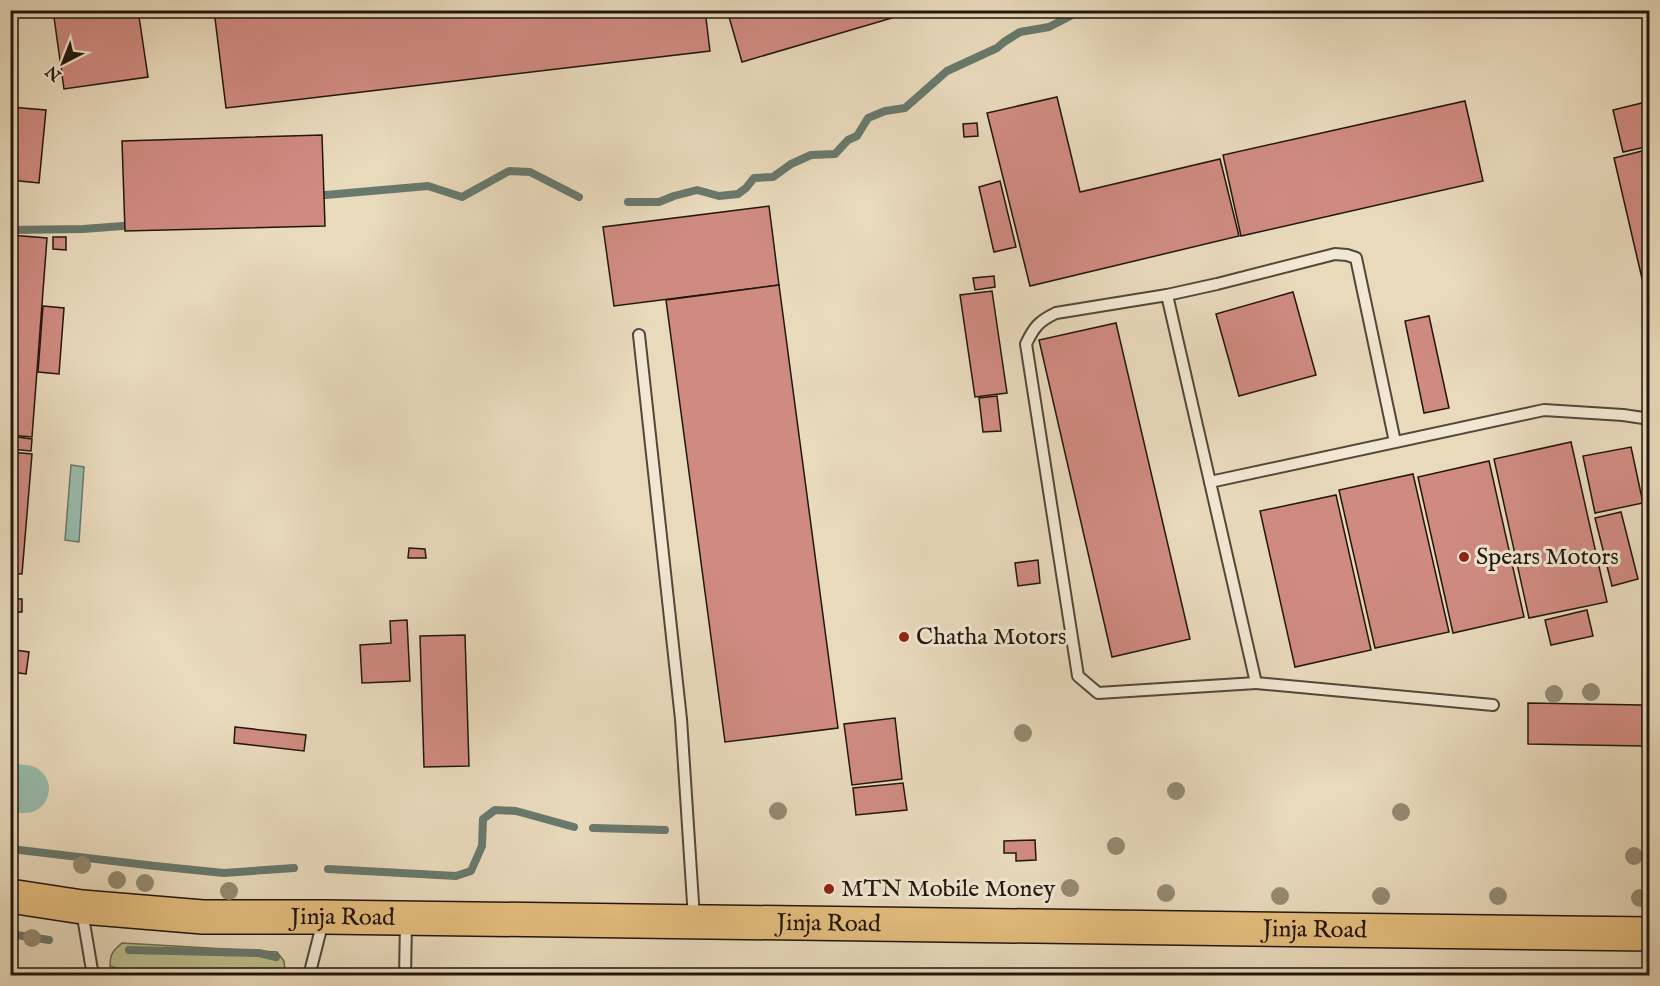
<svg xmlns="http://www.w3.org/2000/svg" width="1660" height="986" viewBox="0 0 1660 986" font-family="'IM FELL English',serif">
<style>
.green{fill:#bbbe8d;stroke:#6e6a4c;stroke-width:1.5}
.water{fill:#98bbad;stroke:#68796d;stroke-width:1.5}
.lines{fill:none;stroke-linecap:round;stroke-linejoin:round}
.stream{stroke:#68796d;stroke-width:8}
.river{stroke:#98bbad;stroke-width:48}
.building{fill:#d08b81;stroke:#21160c;stroke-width:1.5}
.lane-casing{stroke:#534738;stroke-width:14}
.highway-casing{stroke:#21160c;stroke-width:36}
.lane{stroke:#f1e7d3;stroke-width:10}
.highway{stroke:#e4bd7e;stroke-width:33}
.tree{fill:#948a71}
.poi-dot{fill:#8f2418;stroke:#f1e7d3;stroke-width:2}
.labels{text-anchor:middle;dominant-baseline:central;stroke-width:6;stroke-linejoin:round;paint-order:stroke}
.poi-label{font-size:24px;fill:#21160c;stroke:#f1e7d3;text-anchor:start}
.street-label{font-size:24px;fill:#21160c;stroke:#f1e7d3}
</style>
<rect width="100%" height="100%" fill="#e9dabc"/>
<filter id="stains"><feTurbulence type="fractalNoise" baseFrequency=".00333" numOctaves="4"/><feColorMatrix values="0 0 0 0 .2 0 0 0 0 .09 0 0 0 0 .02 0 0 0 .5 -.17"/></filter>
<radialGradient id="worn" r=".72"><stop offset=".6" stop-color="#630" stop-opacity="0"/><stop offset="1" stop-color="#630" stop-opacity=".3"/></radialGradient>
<path class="green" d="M122,943L277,952L284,961L285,970L279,975H207L121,970L110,966C110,953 113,951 122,943Z"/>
<polygon class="water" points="71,465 84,467 79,542 65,540"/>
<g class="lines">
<g class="stream">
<polyline points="1645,10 1650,14"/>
<polyline points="314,196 428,186 462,197 509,171 530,172 579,197"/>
<polyline points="628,202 659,202 674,196 697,190 719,196 738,194 746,188 754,178 773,177 791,164 811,155 835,154 848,140 857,136 868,118 885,111 905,108 947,71 997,48 1004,42 1020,32 1049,27 1082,10"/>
<polyline points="10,230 83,229 136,225"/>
<polyline points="593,828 665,830"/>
<polyline points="11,849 155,866 224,873 294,868"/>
<polyline points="328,869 456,876 471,871 482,846 483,819 495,810 516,811 574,827"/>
<polyline points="10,934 49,940"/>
<polyline points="129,950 259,953 276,957"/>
</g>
<polyline class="river" points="10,788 25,789"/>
</g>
<g class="building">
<polygon points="53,10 138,10 148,77 64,89"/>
<polygon points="214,10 705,10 710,51 226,108"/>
<polygon points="727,10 909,10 909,13 742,62"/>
<polygon points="1057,97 1080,192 1220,159 1239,236 1030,286 987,113"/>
<polygon points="1465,101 1483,181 1241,236 1223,155"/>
<polygon points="1650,101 1650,146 1623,152 1613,110"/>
<polygon points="10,107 46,110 39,183 10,180"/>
<polygon points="977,123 978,136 964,137 963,124"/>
<polygon points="322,135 325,226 125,231 122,141"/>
<polygon points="1650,149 1650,313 1614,158"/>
<polygon points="1000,181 1016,247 994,252 979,187"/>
<polygon points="769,206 779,285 614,306 603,227"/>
<polygon points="10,235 47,238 32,437 10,435"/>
<polygon points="53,237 66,237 66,250 53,249"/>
<polygon points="994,276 995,287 975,290 973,278"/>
<polygon points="779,285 838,728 725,742 666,300"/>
<polygon points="992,291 1007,393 975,397 960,295"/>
<polygon points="1293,292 1316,375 1239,396 1216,314"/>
<polygon points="43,306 64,308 59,374 38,372"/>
<polygon points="1429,316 1449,408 1424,413 1405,321"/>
<polygon points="1116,323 1190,639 1112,657 1039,340"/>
<polygon points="997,396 1001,431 983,432 979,398"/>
<polygon points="10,436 32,439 31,451 10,449"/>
<polygon points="1571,442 1607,602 1529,618 1494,459"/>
<polygon points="1631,447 1643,503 1595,513 1583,456"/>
<polygon points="10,452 32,454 22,574 10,573"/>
<polygon points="1489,461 1524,617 1453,633 1418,477"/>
<polygon points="1413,474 1449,632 1375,648 1339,490"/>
<polygon points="1336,495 1371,650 1295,667 1260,511"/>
<polygon points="1621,512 1638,579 1612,586 1595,518"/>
<polygon points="409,548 425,549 426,558 408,558"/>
<polygon points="1038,560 1040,583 1018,586 1015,563"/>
<rect x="10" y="599" width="12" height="13"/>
<polygon points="1587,610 1593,636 1551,645 1545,620"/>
<polygon points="407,620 410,681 362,683 360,645 391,643 390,621"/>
<polygon points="465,635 469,766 424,767 420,636"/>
<polygon points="15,650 29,652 26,674 12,672"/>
<polygon points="1528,703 1642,705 1642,746 1528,744"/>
<polygon points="895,718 902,779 852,785 844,724"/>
<polygon points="235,727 306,735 304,751 234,743"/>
<polygon points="903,783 907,810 856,815 853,788"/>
<polygon points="1035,840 1036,860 1016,861 1016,853 1004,853 1004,841"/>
</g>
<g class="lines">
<defs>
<g id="lane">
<polyline points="1167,295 1217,284 1335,254 1347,255 1356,258 1395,442"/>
<polyline points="639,335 681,719 694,918"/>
<path d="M1210,482L1167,295L1056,313C1039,321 1034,327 1026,344L1078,676L1098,693L1256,683"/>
<polyline points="1493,705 1256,683 1210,482 1544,410 1623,415 1650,419"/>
<polyline points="82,911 93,976"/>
<polyline points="309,976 323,921"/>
<polyline points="405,976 406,922"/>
</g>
<g id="highway">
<path id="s1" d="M10,896L82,907L203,917H324L1650,934"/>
</g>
</defs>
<use href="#lane" class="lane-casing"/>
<use href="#highway" class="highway-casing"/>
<use href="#lane" class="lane"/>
<use href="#highway" class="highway"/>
</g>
<g class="tree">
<circle cx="1591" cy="692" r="9"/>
<circle cx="1554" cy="694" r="9"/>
<circle cx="1023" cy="733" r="9"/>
<circle cx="1176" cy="791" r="9"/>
<circle cx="778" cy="811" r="9"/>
<circle cx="1401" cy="812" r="9"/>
<circle cx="1116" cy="846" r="9"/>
<circle cx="1634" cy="856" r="9"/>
<circle cx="82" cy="865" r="9"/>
<circle cx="117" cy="880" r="9"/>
<circle cx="145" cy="883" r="9"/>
<circle cx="1070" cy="888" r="9"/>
<circle cx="229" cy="891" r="9"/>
<circle cx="1166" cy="893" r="9"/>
<circle cx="1280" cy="896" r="9"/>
<circle cx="1381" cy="896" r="9"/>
<circle cx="1498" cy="896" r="9"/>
<circle cx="1640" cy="898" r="9"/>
<circle cx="32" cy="938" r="9"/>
</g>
<g class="poi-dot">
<circle cx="1464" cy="557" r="6"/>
<circle cx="904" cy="637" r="6"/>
<circle cx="829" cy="889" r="6"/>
</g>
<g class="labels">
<g class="poi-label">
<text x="1476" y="557">Spears Motors</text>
<text x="916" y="637">Chatha Motors</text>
<text x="841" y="889">MTN Mobile Money</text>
</g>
<g class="street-label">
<text stroke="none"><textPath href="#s1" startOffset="334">Jinja Road</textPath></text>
<text stroke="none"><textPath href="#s1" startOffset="820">Jinja Road</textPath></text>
<text stroke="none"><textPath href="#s1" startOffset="1306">Jinja Road</textPath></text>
</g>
</g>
<rect width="1660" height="986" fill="none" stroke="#e9dabc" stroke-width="36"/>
<rect x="12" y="12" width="1636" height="962" fill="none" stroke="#21160c" stroke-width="3"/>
<rect x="18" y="18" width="1624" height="950" fill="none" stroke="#21160c" stroke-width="1.5"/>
<g transform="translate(63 63) rotate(222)" stroke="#f1e7d3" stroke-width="4.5" paint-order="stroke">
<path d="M0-4.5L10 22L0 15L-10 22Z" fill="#21160c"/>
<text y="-9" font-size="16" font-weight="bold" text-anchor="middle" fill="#21160c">N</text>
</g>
<rect width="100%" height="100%" filter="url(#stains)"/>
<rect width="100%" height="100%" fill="url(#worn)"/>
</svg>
